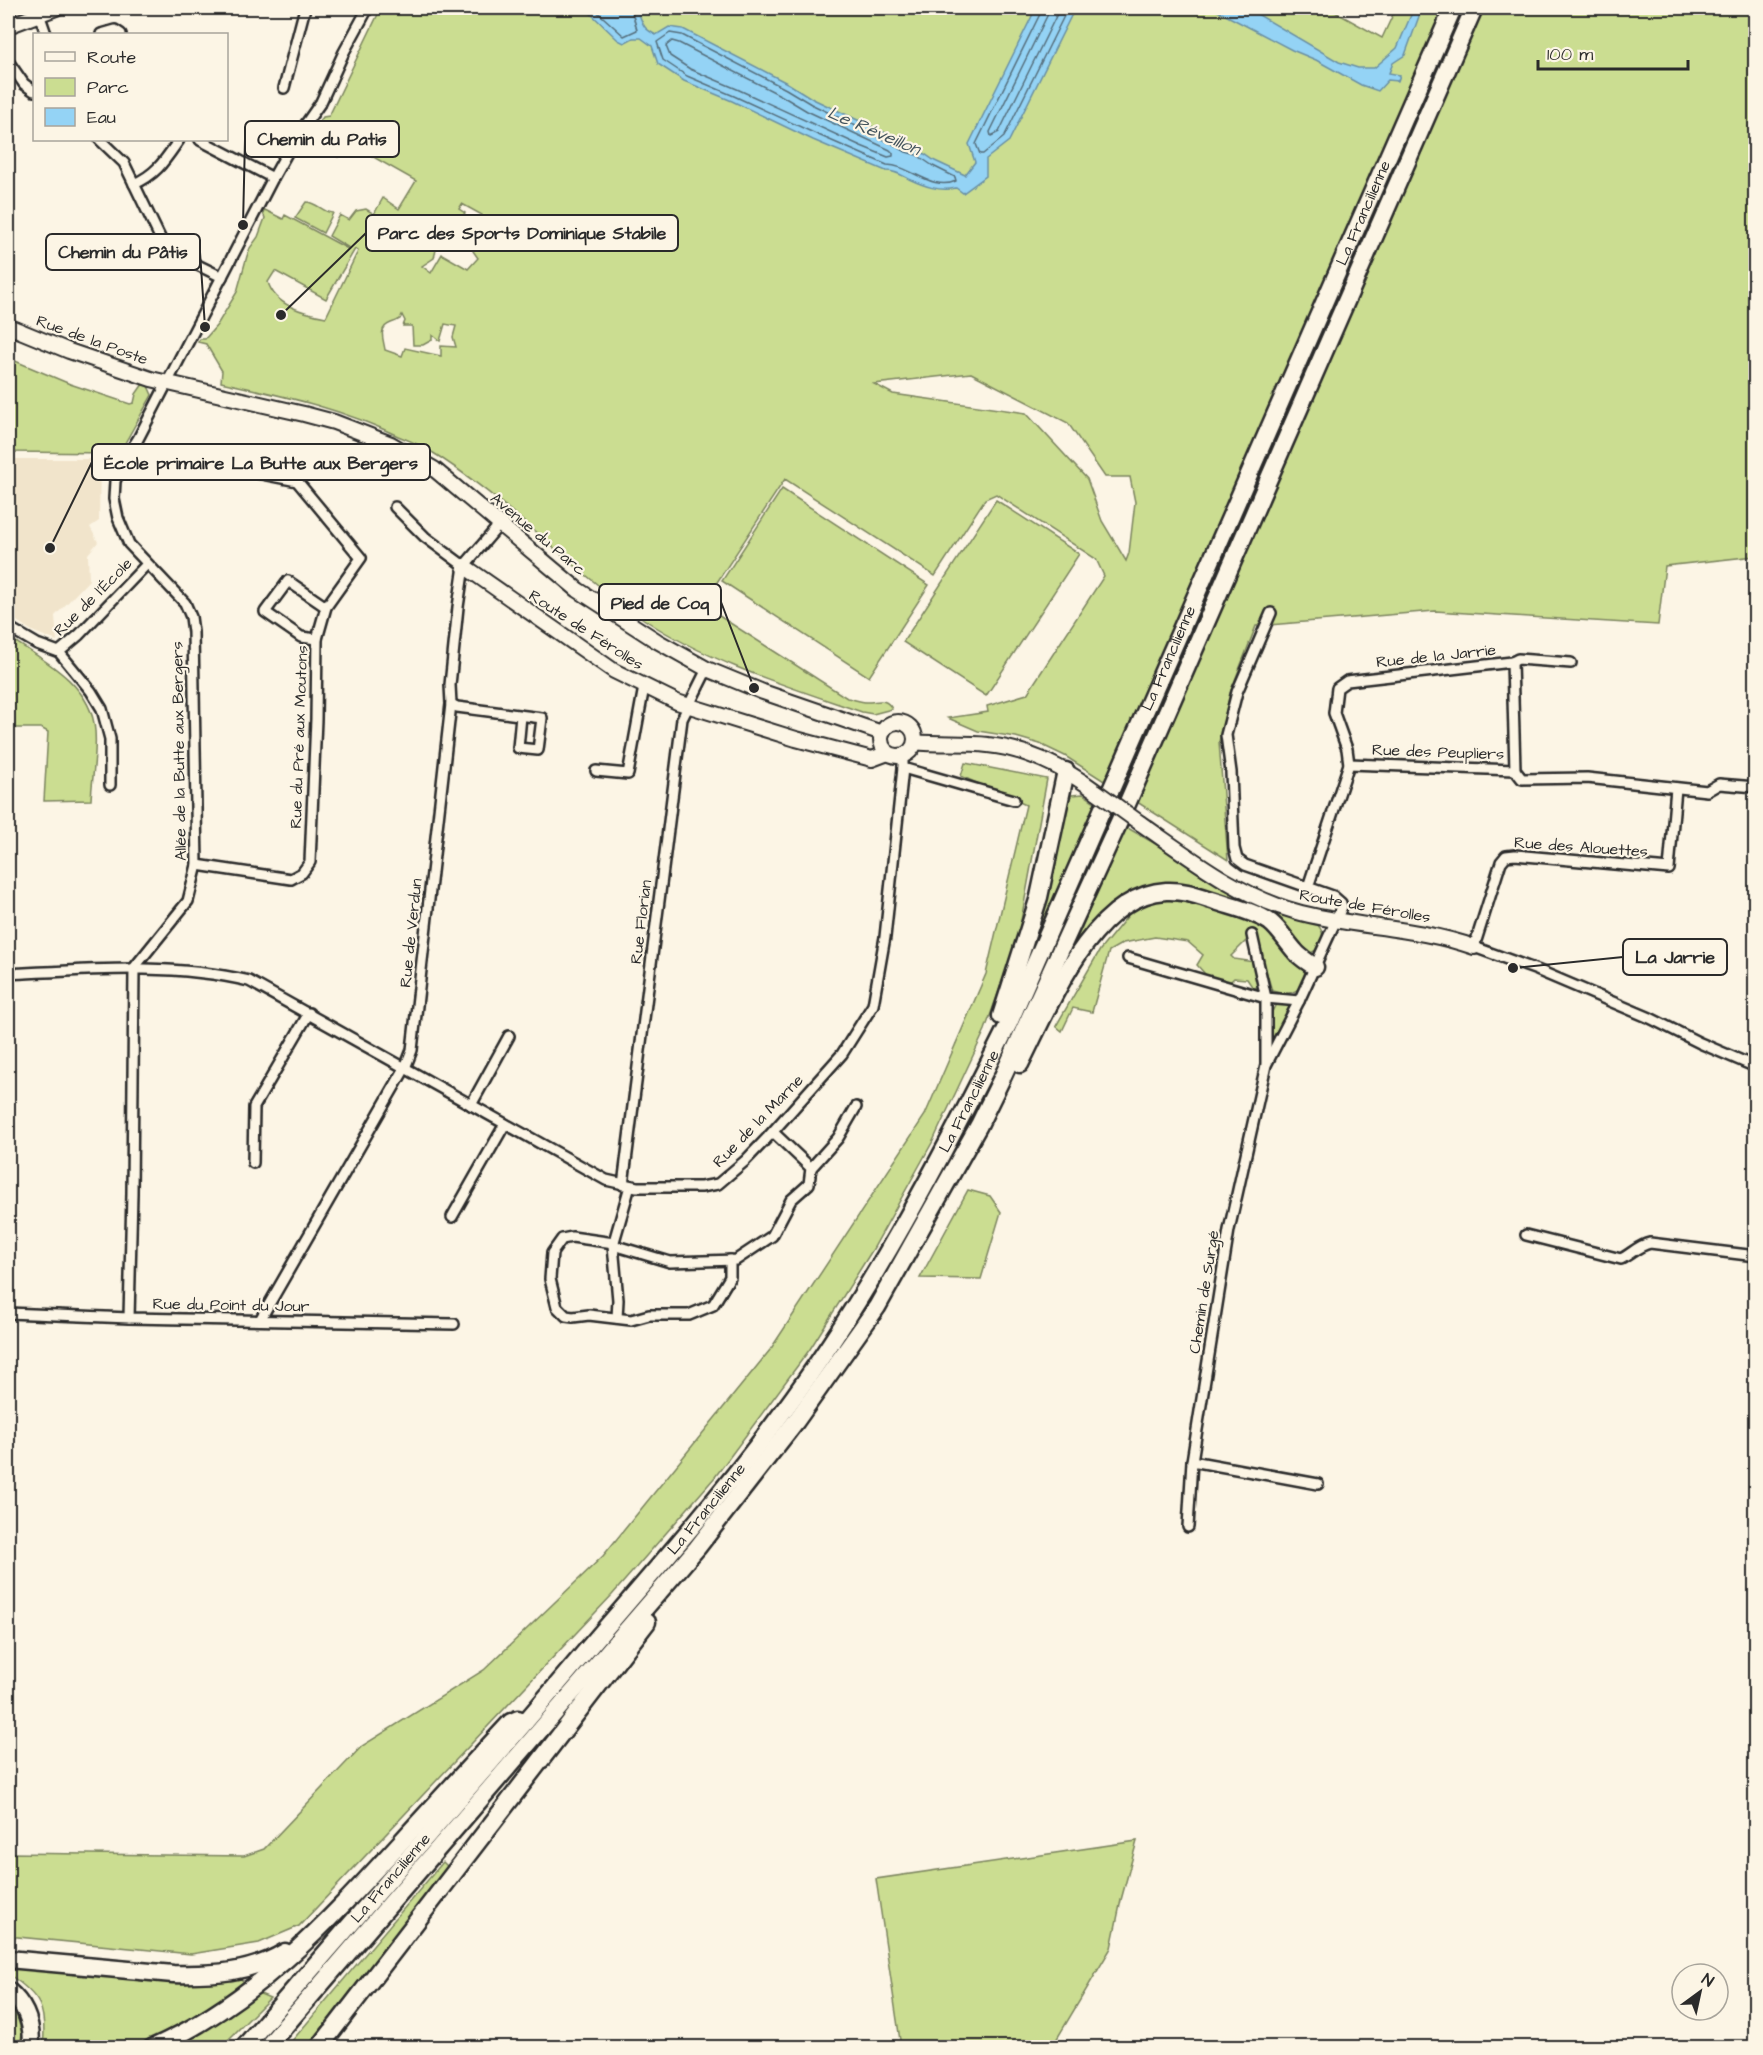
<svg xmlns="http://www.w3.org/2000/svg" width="1763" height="2055" viewBox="0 0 1763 2055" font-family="'Architects Daughter',sans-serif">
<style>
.built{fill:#f1e4cb}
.green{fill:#cbdd91;stroke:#7b845e;stroke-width:1.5;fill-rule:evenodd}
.water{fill:#94d3f5;stroke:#6a90a4;stroke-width:1.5}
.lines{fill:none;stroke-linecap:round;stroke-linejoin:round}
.shore{stroke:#556e7c;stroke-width:1.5}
.street-casing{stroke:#2b2b2b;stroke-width:14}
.secondary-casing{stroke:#2b2b2b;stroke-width:18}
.primary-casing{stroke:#2b2b2b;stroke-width:20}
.highway-casing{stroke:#2b2b2b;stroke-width:21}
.street{stroke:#fcf5e5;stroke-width:9}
.secondary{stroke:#fcf5e5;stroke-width:14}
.primary{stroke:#fcf5e5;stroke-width:15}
.highway{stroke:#fcf5e5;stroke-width:16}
.secondary-bridge-casing{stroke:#2b2b2b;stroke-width:18;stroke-linecap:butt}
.secondary-bridge{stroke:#fcf5e5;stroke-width:14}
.labels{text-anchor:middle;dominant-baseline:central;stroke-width:4.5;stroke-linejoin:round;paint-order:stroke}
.street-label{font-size:16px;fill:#2b2b2b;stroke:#fcf5e5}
.water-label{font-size:18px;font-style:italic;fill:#45555e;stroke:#fcf5e5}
.leader{fill:none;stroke:#2b2b2b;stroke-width:2}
.callout-dot{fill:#2b2b2b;stroke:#fcf5e5;stroke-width:2}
.callout{fill:#fcf5e5;stroke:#2b2b2b;stroke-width:2}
.callout-label{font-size:18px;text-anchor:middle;font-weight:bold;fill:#2b2b2b}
</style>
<rect width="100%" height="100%" fill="#fcf5e5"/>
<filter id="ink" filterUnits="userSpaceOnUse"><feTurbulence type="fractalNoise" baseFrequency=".0167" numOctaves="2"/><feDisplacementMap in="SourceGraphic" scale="12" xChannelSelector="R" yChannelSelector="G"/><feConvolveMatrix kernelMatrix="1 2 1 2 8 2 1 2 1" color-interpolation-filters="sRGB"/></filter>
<g filter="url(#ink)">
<polygon class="built" points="8,459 100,459 99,521 90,527 98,542 88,554 89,580 55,616 57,641 32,631 8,615"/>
<g class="green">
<path d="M381,8H1328L1382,38L1396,8H1755V556L1665,566L1658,625L1435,611L1256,626L1230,693L1219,742L1228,860L1065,756L1040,744L1016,737L978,731L948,718L988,712L987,706L1027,694L1104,576L1096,559L996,494L985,499L935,576L785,479L702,605L847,698C853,699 861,702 867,702C878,702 886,697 892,709L873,714L862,712C790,687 708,662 645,620C568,568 506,497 427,449C418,444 408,440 398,436C340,408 283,396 221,382L222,371L206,344L198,342L200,339H205L217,325L237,292L247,256L250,248L258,237L265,218L263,213L265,210L283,219L285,215L348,249L349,248L329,236L340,215L349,220L356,211L366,209L374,214L383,198L399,209L416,181L347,142L338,157L307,140L323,117L329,116ZM462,204L482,215L479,220L486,224L484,229L464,219L457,232L459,233L466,225L482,238L473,251L478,258L468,269L442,254L431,273L422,266L434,258L436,250L433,246L446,224L455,228L465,213L459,209ZM355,249L358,251L326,317C304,313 275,306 268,282L275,271L326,299ZM402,315L405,321L403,326H412L413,345H423L432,340V335L440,341L445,324L456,326L453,337L456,347L441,346V356L405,348L402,356L385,350C384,341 377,328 391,323C394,322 397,321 400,319ZM971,373L1068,423L1105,477H1130L1135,502L1129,553L1126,561L1102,521L1087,479L1026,413L893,394L874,384Z"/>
<path d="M306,202C317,202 323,213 333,213L323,233L295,218Z"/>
<polygon points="8,358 70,384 130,404 134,403 136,394 143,384 148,386 152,395 121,450 116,453 8,452"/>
<polygon points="782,489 929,585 869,677 722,581"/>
<polygon points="996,500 1079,554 986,696 903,642"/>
<path d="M8,637C42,659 92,684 95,731C97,753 92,778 91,800L44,801L48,732L41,728H8Z"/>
<polygon points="965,763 1047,779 1018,937 985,1030 933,1141 873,1249 810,1349 715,1477 612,1595 299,1926 259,1943 191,1954 8,1936 8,1853 244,1856 264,1849 362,1746 484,1670 603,1556 770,1350 925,1115 986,974 1026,805 961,776"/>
<polygon points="1083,794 1096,803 1024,964 1066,801 1072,795"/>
<path d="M1126,827L1173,854L1315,922C1326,933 1323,937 1318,949L1307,955L1281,927L1159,887L1069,956Z"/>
<path d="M1165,896L1244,917L1265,927L1302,965C1305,971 1305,973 1304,979C1301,994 1286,995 1272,991L1257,939L1246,941L1231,956L1234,959L1254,962L1258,987L1253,988L1247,979L1234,978L1230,982L1206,975L1197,965L1203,955L1188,942L1155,937L1123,943L1109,951L1092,1012L1073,1008L1062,1031L1056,1026L1100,950L1135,907Z"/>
<polygon points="1277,1002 1291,1006 1290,1012 1273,1042 1270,1039 1271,1014"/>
<polygon points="968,1190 990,1196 1001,1212 981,1279 920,1278"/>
<polygon points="1137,1841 1121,1900 1111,1948 1052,2047 901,2047 876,1879"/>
<polygon points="443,1862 448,1867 307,2047 286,2048"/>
<path d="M11,1967L145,1981L201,1983L239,1977L246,1984L185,2022L136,2047L43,2048C47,2008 41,1996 8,1974Z"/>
<polygon points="258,1993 270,1998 221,2047 172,2048 222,2019"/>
<polygon points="8,2002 14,2006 22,2033 20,2047 8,2047"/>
</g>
<g class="water">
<path d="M585,8H636C644,22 639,26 656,35L669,27L683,29L789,84L813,99L896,138L909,146L919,150L935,161L965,175L975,162L969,144L1036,8H1075L1009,141L986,159V176L963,193L956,188C940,192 924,186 909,179C901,175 896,171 886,171L813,140L732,101L684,81L658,64L652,46L641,38H633L624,43L618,40Z"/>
<polygon points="1212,8 1247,8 1339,62 1358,68 1374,68 1397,48 1414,8 1422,8 1405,55 1393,63 1389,73 1400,75 1398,81 1388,80 1378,91 1361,85 1316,60 1292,50"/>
</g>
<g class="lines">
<g class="shore">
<polyline points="593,8 624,36 637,30 631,8"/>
<polyline points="1041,8 1041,12 976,144 980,154 983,154 1004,137 1068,8"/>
<polyline points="1049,8 1047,16 990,132 991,136 999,132 1060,8"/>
<path d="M670,33L682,35L786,89L811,104L893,144L906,152L917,155L933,166L955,177L956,181C932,192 910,165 887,165L816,134L734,96L687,76L663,60L657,42Z"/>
<polygon points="672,41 679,43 782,96 807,111 890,150 893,153 893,156 888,157 861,146 737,89 690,69 670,56 666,46"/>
</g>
<defs>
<g id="street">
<polyline points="37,8 46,34"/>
<polyline points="101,34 115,30 121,34"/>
<polyline points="8,61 24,84 34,91"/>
<polyline points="284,88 305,8"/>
<polyline points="100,140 124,163 164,246 171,252 222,277"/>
<polyline points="200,140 273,178"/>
<path d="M134,184C157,174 165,160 179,140"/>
<polyline points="133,447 171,466 246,471 297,481 361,558 326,607 317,639 316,719 310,862 302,873 291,879 197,865"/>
<polyline points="395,507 425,537 464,566"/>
<polyline points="8,627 37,644 59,652 91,691 102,709 110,739 110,785"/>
<polyline points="317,639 301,637 265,612 288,581 326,607"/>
<polyline points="59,652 79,635 147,564"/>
<polyline points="1512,662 1518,659 1571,663"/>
<polyline points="451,704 457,707 542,718 538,750 518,748 521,716"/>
<polyline points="1349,764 1515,770 1522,779 1587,778 1707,791 1719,784 1756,787"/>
<polyline points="903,768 1014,800"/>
<polyline points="596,771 628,774 644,687"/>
<polyline points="1676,788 1669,869 1515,855 1506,856 1501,862 1474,947 1537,970 1650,1018 1700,1043 1756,1067"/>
<polyline points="1308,887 1349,764 1347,749 1334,713 1337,688 1347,681 1512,662 1515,770"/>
<polyline points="1252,935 1266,998 1266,1063"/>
<polyline points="1128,958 1266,998 1299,1001"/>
<path d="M8,974C88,970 170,962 249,981L606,1180L637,1187H701L718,1184L745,1161L768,1137L842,1054L873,1005L885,937L903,768V755"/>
<polyline points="471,1105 509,1036"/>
<polyline points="253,1163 254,1107 309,1013"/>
<polyline points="811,1168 838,1138 856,1107"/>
<polyline points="623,1185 682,719 707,669"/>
<polyline points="452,1217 505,1124"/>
<path d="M1526,1235L1621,1259C1631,1254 1639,1245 1650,1243L1756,1256"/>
<polyline points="614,1243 572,1237 562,1239 552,1253 550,1279 557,1307 566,1316 573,1317 589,1315 631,1320 649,1315 689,1315 713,1305 730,1277 730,1260"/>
<polyline points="613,1245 670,1262 736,1260 772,1236 791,1200 809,1184 811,1168 773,1132"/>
<polyline points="8,1313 129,1318 454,1324"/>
<polyline points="129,1318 132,1193 134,968 188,901 197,865 193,632 191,617 185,603 129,544 118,518 114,499 115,481 125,459 138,439 273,178 293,142 321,102 344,52 368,8"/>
<polyline points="617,1318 618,1300 613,1245 630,1186"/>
<polyline points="260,1320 405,1068 412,1050 451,704 450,685 458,607 464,566 500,524"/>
<polyline points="1192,1461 1318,1484"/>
<polyline points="1188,1527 1192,1461 1229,1230 1266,1065 1299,1001 1342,907 1341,903 1333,896 1245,865 1237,859 1234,848 1231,772 1226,735 1237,692 1271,613"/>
</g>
<g id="secondary">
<polyline points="8,26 56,8"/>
<polyline points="8,326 69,351 151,379 304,414 334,422 391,444 434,469 578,590 657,641 707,669 763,692 882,733"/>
<polyline points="464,566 614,671 677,702 796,739 872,759 888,753"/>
<circle cx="898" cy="739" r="17"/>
<path d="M915,742C939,745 964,742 988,745C1027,749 1066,769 1097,792"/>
<path d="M1140,823C1188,856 1237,895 1294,911C1353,928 1415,926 1474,947"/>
</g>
<path id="primary" d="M8,1990C26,2005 33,2025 31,2048"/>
<g id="highway">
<polyline points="1001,1016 1039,897 1066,771"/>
<path d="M1020,1064C1049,1007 1092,895 1166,891C1183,890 1199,896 1215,901C1233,907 1254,911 1270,922C1280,930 1286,941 1294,950C1299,957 1308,962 1315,967"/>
<path d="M8,1959L173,1974C213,1975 250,1973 285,1952"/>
<path d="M152,2048C253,2004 327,1923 400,1843C437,1802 474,1762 511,1722L518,1719"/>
<path id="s1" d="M243,2048C358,1916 472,1785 585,1652C652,1574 721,1496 782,1413C872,1292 942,1157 1009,1023L1453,8"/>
<polyline points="266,2048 697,1548 796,1421 877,1307 979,1125 1002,1078 1124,811 1474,8"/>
<polyline points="319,2048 647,1622"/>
</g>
</defs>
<use href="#street" class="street-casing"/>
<use href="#secondary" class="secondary-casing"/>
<use href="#primary" class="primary-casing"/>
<use href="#highway" class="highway-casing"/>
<use href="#street" class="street"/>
<use href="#secondary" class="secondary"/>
<use href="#primary" class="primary"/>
<use href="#highway" class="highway"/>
<defs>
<polyline id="secondary-bridge" points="1097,792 1140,823"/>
</defs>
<use href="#secondary-bridge" class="secondary-bridge-casing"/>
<use href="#secondary-bridge" class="secondary-bridge"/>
</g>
</g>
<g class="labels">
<g class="street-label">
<text stroke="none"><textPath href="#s1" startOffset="2169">La Francilienne</textPath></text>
<text transform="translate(92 340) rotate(20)">Rue de la Poste</text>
<text transform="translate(538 534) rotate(40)">Avenue du Parc</text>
<text transform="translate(93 597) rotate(-45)">Rue de l'École</text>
<text transform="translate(586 630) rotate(33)">Route de Férolles</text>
<text transform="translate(1436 656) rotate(-6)">Rue de la Jarrie</text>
<text stroke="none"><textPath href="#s1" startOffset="1683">La Francilienne</textPath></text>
<text transform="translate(299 737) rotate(-88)">Rue du Pré aux Moutons</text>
<text transform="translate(179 751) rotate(-91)">Allée de la Butte aux Bergers</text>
<text transform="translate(1438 752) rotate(2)">Rue des Peupliers</text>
<text transform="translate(1581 847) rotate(4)">Rue des Alouettes</text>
<text transform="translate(1365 906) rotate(10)">Route de Férolles</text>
<text transform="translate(641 922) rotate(-83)">Rue Florian</text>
<text transform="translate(411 933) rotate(-84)">Rue de Verdun</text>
<text stroke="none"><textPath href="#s1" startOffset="1197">La Francilienne</textPath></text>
<text transform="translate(758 1121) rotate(-46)">Rue de la Marne</text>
<text transform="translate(1204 1292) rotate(-81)">Chemin de Surgé</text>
<text transform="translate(231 1305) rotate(1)">Rue du Point du Jour</text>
<text stroke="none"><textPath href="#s1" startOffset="711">La Francilienne</textPath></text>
<text stroke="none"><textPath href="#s1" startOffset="225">La Francilienne</textPath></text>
</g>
<g class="water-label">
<text transform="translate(874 131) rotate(23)">Le Réveillon</text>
</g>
</g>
<path class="leader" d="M243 225L245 139M281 315L366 233M205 327L200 252M50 548L92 462M754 688L721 602M1513 968L1623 957"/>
<g class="callout-dot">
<circle cx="243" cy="225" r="6"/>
<circle cx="281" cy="315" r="6"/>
<circle cx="205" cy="327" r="6"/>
<circle cx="50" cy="548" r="6"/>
<circle cx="754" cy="688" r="6"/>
<circle cx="1513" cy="968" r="6"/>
</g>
<g class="callout">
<rect x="245" y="121" width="154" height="36" rx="6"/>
<rect x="366" y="215" width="312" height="36" rx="6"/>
<rect x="46" y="234" width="154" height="36" rx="6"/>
<rect x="92" y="444" width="338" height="36" rx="6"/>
<rect x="599" y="584" width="122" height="36" rx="6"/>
<rect x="1623" y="939" width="104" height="36" rx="6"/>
</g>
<g class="callout-label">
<text x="322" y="145">Chemin du Patis</text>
<text x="522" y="239">Parc des Sports Dominique Stabile</text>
<text x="123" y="258">Chemin du Pâtis</text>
<text x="261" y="469">École primaire La Butte aux Bergers</text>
<text x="660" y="609">Pied de Coq</text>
<text x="1675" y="963">La Jarrie</text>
</g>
<rect width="1763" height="2055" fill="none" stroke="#fcf5e5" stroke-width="30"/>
<rect x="15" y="15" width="1733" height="2025" fill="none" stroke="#2b2b2b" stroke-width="2" filter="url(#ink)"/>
<rect x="33" y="33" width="195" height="108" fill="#fcf5e5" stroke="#a8a49b" stroke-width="1.5"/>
<rect x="45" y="52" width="30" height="9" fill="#fcf5e5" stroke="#a8a49b" stroke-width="1.5"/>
<text x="87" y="63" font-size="18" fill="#2b2b2b">Route</text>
<rect x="45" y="78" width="30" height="18" fill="#cbdd91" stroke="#a8a49b" stroke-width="1.5"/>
<text x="87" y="93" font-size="18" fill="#2b2b2b">Parc</text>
<rect x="45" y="108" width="30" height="18" fill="#94d3f5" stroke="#a8a49b" stroke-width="1.5"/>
<text x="87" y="123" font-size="18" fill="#2b2b2b">Eau</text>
<g transform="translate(1700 1992) rotate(33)"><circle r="28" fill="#fcf5e5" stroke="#a8a49b" stroke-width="1.5"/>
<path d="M0-4.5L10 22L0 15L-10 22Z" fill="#2b2b2b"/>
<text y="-9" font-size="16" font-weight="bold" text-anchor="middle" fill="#2b2b2b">N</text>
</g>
<path d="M1538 60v9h150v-9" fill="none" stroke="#2b2b2b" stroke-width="3"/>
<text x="1547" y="60" font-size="18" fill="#2b2b2b" stroke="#fcf5e5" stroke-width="4.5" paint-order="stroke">100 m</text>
</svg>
